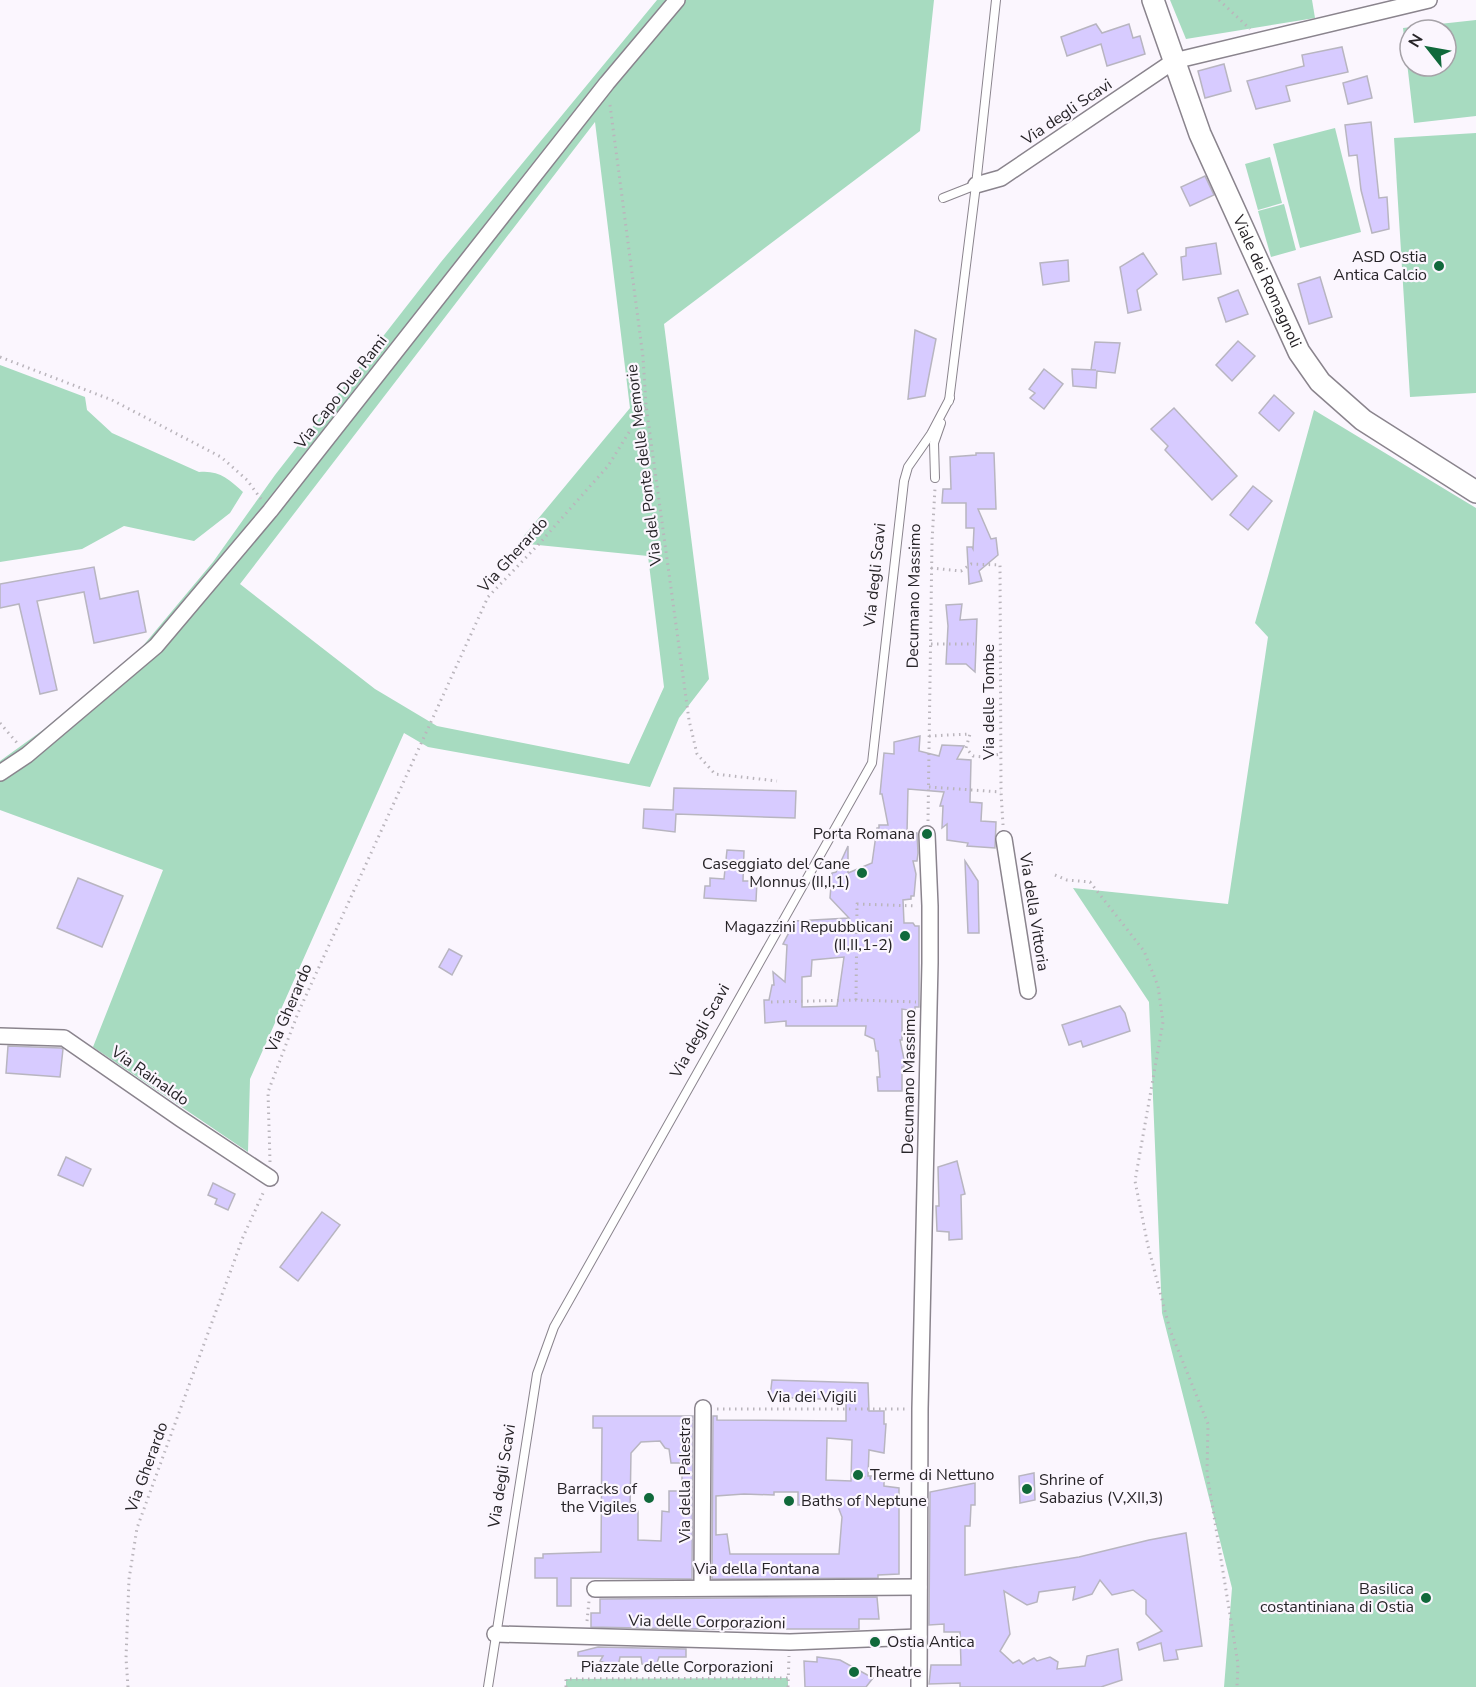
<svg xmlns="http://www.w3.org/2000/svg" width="1476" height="1687" viewBox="0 0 1476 1687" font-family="'Nunito Sans',sans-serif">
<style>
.green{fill:#a7dbc0;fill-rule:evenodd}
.building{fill:#d7cbff;stroke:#b8b5c0;stroke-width:1.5;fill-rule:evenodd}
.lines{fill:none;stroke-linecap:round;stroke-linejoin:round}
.lane-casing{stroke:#8a848d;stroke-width:10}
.street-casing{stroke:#8a848d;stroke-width:18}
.secondary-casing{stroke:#8a848d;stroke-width:24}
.path{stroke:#bab5bc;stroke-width:3;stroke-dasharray:1.5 4.5;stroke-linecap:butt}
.lane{stroke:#fff;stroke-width:8}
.street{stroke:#fff;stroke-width:15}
.secondary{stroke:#fff;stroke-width:21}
.poi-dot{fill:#10693b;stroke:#fbf6fe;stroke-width:2}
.labels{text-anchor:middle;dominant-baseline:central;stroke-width:4.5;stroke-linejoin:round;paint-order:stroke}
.street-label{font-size:16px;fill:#272428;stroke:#fbf6fe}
.poi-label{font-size:16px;fill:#272428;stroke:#fbf6fe;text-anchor:end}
</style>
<rect width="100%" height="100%" fill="#fbf6fe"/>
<g class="green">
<path d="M657,0H934L920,131L664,324L709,679L679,718L650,787L428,747L404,733L250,1079L248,1152L93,1047L163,870L0,810V761L43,730L142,647L213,562L275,475L441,262ZM595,122L630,408L518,543L648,556L664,687L629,764L437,726L375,689L240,584Z"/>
<polygon points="1170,0 1312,0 1315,18 1186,39"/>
<path d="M1476,20V116L1414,123L1403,28ZM1410,30H1446V66H1410Z"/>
<polygon points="1335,128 1361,232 1300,248 1273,144"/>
<polygon points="1476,133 1476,393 1410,397 1394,138"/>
<polygon points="1270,157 1282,203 1258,210 1245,164"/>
<polygon points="1284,204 1296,250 1271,257 1258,211"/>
<path d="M0,365L85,397L87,410L112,433L199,472C219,470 229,479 243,492L230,513L194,541L124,526L82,549L0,562Z"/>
<polygon points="1314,410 1476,508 1476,1687 1224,1687 1232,1588 1162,1313 1149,1002 1073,888 1228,904 1268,637 1255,623"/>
<polygon points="788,1678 788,1687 566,1687 566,1679"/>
</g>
<g class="building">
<polygon points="1096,24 1102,33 1129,24 1133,38 1140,36 1145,54 1107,66 1101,44 1067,56 1061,37"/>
<polygon points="1342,47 1348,72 1286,86 1290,101 1256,109 1247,81 1304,66 1302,55"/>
<polygon points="1224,64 1231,91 1205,98 1198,71"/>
<polygon points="1367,76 1372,98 1348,104 1343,83"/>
<polygon points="1371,122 1379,198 1387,197 1389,229 1372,233 1361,190 1357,155 1349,156 1345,125"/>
<polygon points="1205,176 1214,195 1190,206 1181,187"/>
<polygon points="1216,243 1221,274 1183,280 1181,257 1186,256 1186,248"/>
<polygon points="1143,253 1157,274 1137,290 1141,310 1128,313 1120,267"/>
<polygon points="1068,260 1069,281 1043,285 1040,263"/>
<polygon points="1320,277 1332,317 1309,324 1298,284"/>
<polygon points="1238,290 1248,314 1226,322 1218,298"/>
<polygon points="915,330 936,339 925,396 908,399"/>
<polygon points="1238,341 1255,356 1232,381 1216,365"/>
<polygon points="1095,342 1120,343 1115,373 1097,371 1096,388 1073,386 1072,369 1096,370 1091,370"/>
<polygon points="1044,369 1063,384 1044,409 1030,398 1035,393 1029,389"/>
<polygon points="1274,395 1294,413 1279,431 1259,413"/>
<polygon points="1174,408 1237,476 1212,500 1165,450 1168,446 1151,429"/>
<polygon points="976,453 994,453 996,509 978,509 991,539 996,538 998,555 979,571 982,581 969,584 967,547 972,547 973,549 974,528 966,528 966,503 942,503 943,489 951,489 950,457 976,455"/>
<polygon points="1253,486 1272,501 1248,530 1230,515"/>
<polygon points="94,567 100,599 138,591 146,632 94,643 84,592 37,601 57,690 40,694 19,604 0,608 0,584"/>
<polygon points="962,604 960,620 977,619 975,672 966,664 946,664 948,626 946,605"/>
<path d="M920,736L919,751L939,756L942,745L964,746L957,759L971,760L970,802L982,803L981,821L996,822L995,848L967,846L968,843L947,840V824L942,828L943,806H940L944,792L908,789L907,833H917L918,853L917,861H913L916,874L914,896H911V899L903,900L904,923H913L915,926H919V1007H915V1011L902,1009V1040H900L904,1059V1067H902V1091H878L877,1077H880L878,1051H876L874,1039L865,1035L866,1026H786V1021L765,1023L764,1000H769L772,985H774L773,972L785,982L787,945L783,944L795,921L849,918L830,898L832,873L836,872L848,846V873L872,863L877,828H879V825H888L882,794H880L884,753L894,754V742ZM844,957L837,1006L802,1007V977L811,976L812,960Z"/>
<polygon points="674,788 796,791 795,818 676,814 675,832 643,828 644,809 673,810"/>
<polygon points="727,850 744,851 743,881 757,881 756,901 704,898 705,886 710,886 710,878 724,879"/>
<polygon points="965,861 978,881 979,933 968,933"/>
<polygon points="78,878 123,896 102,947 57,928"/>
<polygon points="449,949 462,956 452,975 439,967"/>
<polygon points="1120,1006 1125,1013 1130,1031 1083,1047 1081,1041 1069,1045 1062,1025"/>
<polygon points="8,1046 61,1048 63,1049 60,1077 6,1073"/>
<polygon points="66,1157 91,1169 83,1186 58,1175"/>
<polygon points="957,1161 965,1194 961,1195 962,1239 949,1240 949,1232 937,1231 936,1206 939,1206 938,1167"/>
<polygon points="213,1183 235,1194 228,1210 215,1204 217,1199 208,1195"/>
<polygon points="322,1212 340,1225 298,1281 280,1267"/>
<path d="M772,1380L868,1383L869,1411H884V1424H886L884,1453L869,1450L868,1476H884V1486L899,1488V1574L878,1575V1578L712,1579L713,1416H717V1420L846,1421V1400L770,1397ZM827,1438L852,1440L851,1481L826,1480ZM774,1492H798V1505L837,1504L842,1517L839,1554H730L727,1534L716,1535V1496L744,1494L774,1495Z"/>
<path d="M593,1416H693L692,1579L571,1578V1606H557V1578H535V1558H543V1554L601,1552L602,1428H593ZM660,1441L665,1448L669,1449L671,1463H682V1491H669V1512L662,1511L661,1541L638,1540V1511H630L631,1453L641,1442Z"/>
<polygon points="1034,1473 1035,1500 1020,1503 1019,1476"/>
<polygon points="975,1483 975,1505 971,1505 970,1526 965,1526 965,1575 1079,1557 1149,1540 1186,1533 1202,1646 1176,1650 1178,1659 1164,1661 1161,1643 1139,1650 1137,1643 1162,1631 1146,1614 1146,1600 1133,1590 1112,1595 1100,1580 1092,1594 1073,1600 1075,1587 1039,1592 1037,1602 1027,1605 1004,1591 1010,1634 1000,1651 1013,1663 1019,1660 1023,1664 1034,1658 1037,1661 1050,1657 1058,1662 1057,1669 1085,1666 1087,1656 1118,1649 1122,1680 1101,1687 960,1687 960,1683 929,1684 931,1665 961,1665 960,1632 944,1632 944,1624 929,1625 930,1492"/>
<polygon points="877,1597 879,1619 859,1619 859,1629 687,1629 591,1627 591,1613 600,1613 600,1599"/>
<polygon points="598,1647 686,1649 686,1657 659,1657 656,1666 642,1664 641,1657 620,1657 618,1667 600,1661 603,1656 578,1656 578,1652"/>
<polygon points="817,1657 840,1660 873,1678 866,1687 805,1687 804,1661 817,1662"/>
</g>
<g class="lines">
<defs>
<g id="lane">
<polyline points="943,198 976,185"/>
<polyline points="949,401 976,185 996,0"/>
<polyline points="935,478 934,443 941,423"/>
<polyline points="488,1687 537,1374 554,1327 872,763 904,481 908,467 931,434 950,398"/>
</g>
<g id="street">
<polyline points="976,185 1001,178 1174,61 1429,0"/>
<polyline points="0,773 27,755 156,646 270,511 607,83 677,0"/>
<polyline points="1004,839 1028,991"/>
<polyline points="0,1036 64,1038 181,1119 270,1178"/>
<polyline points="702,1587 703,1408"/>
<polyline points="595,1589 919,1587"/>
<polyline points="495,1634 790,1642 919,1637"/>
<polyline points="919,1687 920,1409 930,963 930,906 927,834"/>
</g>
<g id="secondary">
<path id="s1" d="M1153,0L1200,134L1299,352L1320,382L1363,420L1476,492"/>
</g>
</defs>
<use href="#lane" class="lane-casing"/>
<use href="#street" class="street-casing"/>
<use href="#secondary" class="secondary-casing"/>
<g class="path">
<polyline points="1219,0 1250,29"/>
<polyline points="610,105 643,357 646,405 689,720 697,754 715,774 777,781"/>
<polyline points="0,357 112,400 221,457 247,480 261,499"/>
<polyline points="931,568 961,571 971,564 1000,565 1001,792 1003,825"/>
<polyline points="931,644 974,644"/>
<polyline points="0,723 18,744"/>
<polyline points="929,736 970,734 966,748 973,756 984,757 1001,754"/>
<polyline points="929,787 1001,792"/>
<polyline points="928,821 932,542 935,488"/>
<polyline points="1055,875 1067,880 1090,882 1144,951 1158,986 1163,1022 1135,1181 1148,1246 1170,1330 1208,1424 1207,1473 1238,1664 1237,1687"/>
<polyline points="856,1000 857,904 917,906"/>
<polyline points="771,1002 856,1000 916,1002"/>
<polyline points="270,1162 268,1092 298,1013 488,597 538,545 608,466 646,405"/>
<polyline points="717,1409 905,1409"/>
<polyline points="858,1475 867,1478 907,1478"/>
<polyline points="587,1621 589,1601"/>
<polyline points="128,1687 126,1658 129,1579 137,1528 243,1237 264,1191"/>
<polyline points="566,1687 566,1679 788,1678"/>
<polyline points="788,1687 789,1656"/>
</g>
<use href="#lane" class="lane"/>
<use href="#street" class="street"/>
<use href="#secondary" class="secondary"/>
</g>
<g class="poi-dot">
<circle cx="1439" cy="266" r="6"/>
<circle cx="927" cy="834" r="6"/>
<circle cx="862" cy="873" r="6"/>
<circle cx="905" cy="936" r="6"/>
<circle cx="858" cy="1475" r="6"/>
<circle cx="1027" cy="1489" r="6"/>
<circle cx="649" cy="1498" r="6"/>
<circle cx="789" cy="1501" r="6"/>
<circle cx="1426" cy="1598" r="6"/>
<circle cx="875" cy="1642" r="6"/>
<circle cx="854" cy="1672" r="6"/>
</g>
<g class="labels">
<g class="street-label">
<text transform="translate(1067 112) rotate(-34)">Via degli Scavi</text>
<text stroke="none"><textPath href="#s1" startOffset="304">Viale dei Romagnoli</textPath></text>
<text transform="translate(341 392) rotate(-52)">Via Capo Due Rami</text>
<text transform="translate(644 465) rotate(-97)">Via del Ponte delle Memorie</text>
<text transform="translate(513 555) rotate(-48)">Via Gherardo</text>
<text transform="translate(875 575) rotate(-84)">Via degli Scavi</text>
<text transform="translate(914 596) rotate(-89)">Decumano Massimo</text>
<text transform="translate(989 702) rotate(-90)">Via delle Tombe</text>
<text transform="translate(1034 912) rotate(81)">Via della Vittoria</text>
<text transform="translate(289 1008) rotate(-67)">Via Gherardo</text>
<text transform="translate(700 1031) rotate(-61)">Via degli Scavi</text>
<text transform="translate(150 1076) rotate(35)">Via Rainaldo</text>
<text transform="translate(909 1082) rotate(-89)">Decumano Massimo</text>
<text x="812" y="1397">Via dei Vigili</text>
<text transform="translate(147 1467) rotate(-70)">Via Gherardo</text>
<text transform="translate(502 1476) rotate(-81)">Via degli Scavi</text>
<text transform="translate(685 1480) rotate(-90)">Via della Palestra</text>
<text x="757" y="1569">Via della Fontana</text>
<text transform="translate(707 1622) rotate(1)">Via delle Corporazioni</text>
<text x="677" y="1667">Piazzale delle Corporazioni</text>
</g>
<g class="poi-label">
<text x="1427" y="257">ASD Ostia<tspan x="1427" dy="18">Antica Calcio</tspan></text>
<text x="915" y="834">Porta Romana</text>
<text x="850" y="864">Caseggiato del Cane<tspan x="850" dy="18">Monnus (II,I,1)</tspan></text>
<text x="893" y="927">Magazzini Repubblicani<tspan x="893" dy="18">(II,II,1-2)</tspan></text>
<text x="870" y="1475" text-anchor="start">Terme di Nettuno</text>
<text x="1039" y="1480" text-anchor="start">Shrine of<tspan x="1039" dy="18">Sabazius (V,XII,3)</tspan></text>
<text x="637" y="1489">Barracks of<tspan x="637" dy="18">the Vigiles</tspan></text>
<text x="801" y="1501" text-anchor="start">Baths of Neptune</text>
<text x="1414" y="1589">Basilica<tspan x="1414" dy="18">costantiniana di Ostia</tspan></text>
<text x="887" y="1642" text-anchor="start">Ostia Antica</text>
<text x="866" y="1672" text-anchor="start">Theatre</text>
</g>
</g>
<g transform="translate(1428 48) rotate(301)"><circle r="28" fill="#fbf6fe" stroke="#a6a2a8" stroke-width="1.5"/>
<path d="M0-4.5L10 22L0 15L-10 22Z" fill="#10693b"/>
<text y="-9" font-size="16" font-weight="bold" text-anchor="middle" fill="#272428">N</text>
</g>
</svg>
